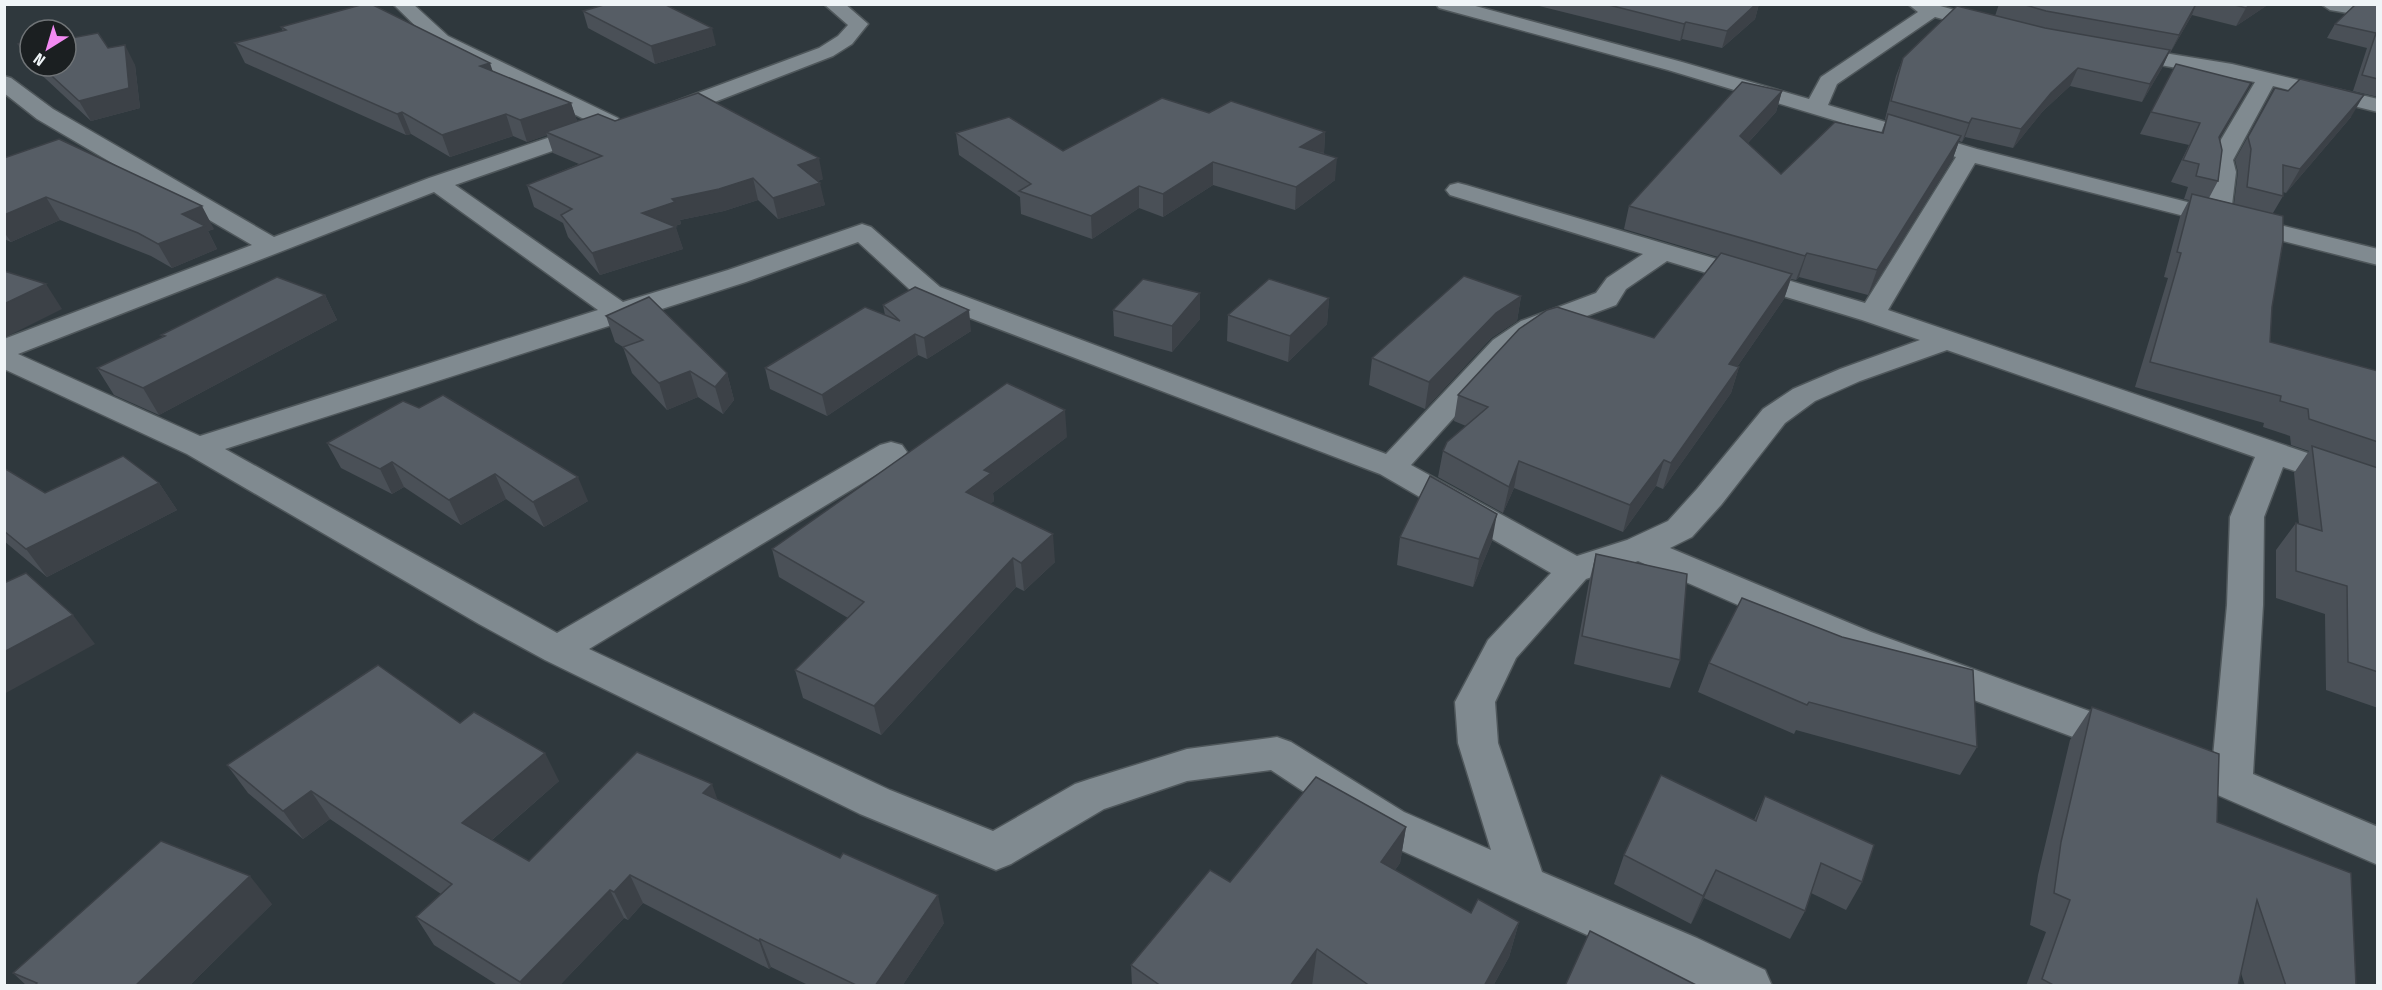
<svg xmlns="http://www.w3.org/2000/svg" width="2382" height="990" viewBox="0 0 2382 990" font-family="'Fira Sans Condensed',sans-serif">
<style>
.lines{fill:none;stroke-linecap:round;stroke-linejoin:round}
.street-casing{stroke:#4f575b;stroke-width:3}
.street{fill:#808a90;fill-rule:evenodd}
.wall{fill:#4a5057}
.shaded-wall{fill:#3c4147}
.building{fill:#565d65;stroke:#3c4147;stroke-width:1.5}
</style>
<rect width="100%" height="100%" fill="#2f383d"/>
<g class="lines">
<defs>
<g id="street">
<path d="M393,4H413L448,36L618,118L621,123L618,128H603L601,134L455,185L623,302L728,270L862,224L871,227L940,287L1386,454L1493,340L1521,321L1596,293L1607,278L1643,254L1450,195L1446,190L1450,185L1458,183L1466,185L1865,303L1956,157L1668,70L1439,8L1436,4H1468L1682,62L1809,99L1821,77L1918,12L1908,4H1933L1998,22L2001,26L1998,30L1991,32L1935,17L1837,84L1828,105L1977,149L2207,207L2212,172L2209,160L2255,82L2121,58L2114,56L2111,52L2114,48L2121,46L2232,64L2378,99V112L2273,86L2233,160L2236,172L2231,213L2378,249V265L1975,163L1888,310L2378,477V499L2283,467L2264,517L2263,605L2253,774L2378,827V865L2165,772L2159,760L2165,748L2179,744L2213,757L2227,605L2230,517L2255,457L1947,350L1860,381L1815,401L1785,423L1721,505L1692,537L1670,548L1871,632L2136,728L2142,739L2136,750L2122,755L2108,750L1845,652L1638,561L1586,579L1516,658L1495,702L1498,743L1542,872L1697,938L1765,970L1772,986H1699L1374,838L1271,770L1187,781L1104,809L1011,864L996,870L860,814L545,660L479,624L187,454L4,369V339L252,245L37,119L4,93V76L11,78L53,109L274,237L429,178L592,123L434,44ZM434,192L598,310L200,436L18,354ZM858,242L920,299L1380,474L1551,573L1488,640L1455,702L1458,743L1491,850L1404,812L1291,742L1277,737L1187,749L1090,779L1075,784L993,831L890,790L589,649L902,459L907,452L902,445L891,442L880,445L557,633L225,449L746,282ZM1667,261L1862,320L1920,340L1840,369L1793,389L1763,409L1697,489L1668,521L1627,540L1577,556L1411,465L1513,352L1541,333L1616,305L1626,289Z"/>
<polygon points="824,4 845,4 868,24 852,44 833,56 671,119 663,120 655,119 652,114 655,109 819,48 838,36 848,25"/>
<polygon points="2321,4 2362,4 2378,7 2378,18 2330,10"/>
</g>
</defs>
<use href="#street" class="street-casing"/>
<use href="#street" class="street"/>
</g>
<g class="wall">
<polygon points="1531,4 1759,4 1755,19 1722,48 1682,39 1680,41"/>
<polygon points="1999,4 2269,4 2236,26 2192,15 2170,53 2169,53 2162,68 2142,102 2070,86 2043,111 2013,148 1965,137 1962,142 1959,141 1953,158 1868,295 1799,277 1796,280 1791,279 1784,299 1737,367 1739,367 1731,393 1663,489 1656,486 1623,532 1514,488 1503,513 1438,477 1443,451 1466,426 1454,421 1458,395 1654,338 1718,257 1624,229 1629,206 1782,91 1776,112 1748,143 1781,174 1881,133 1886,120 1885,119 1896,76 1903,58 1995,16"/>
<polygon points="2378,4 2378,97 2353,91 2367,48 2327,38 2335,24"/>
<polygon points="666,6 716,45 655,64 588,28 583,11"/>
<polygon points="281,27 492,71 571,103 577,121 615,121 823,179 818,181 825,205 778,219 758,200 724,211 680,220 681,224 675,226 683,249 600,275 568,237 563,223 534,207 527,185 579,164 553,153 547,135 527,142 513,136 450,157 411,134 406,135 245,63 235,43 283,31"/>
<polygon points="30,41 30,64 18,44"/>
<polygon points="108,48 135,65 140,108 91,121 32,66 66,66"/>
<polygon points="2251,83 2219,138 2218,181 2209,198 2234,204 2238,172 2235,160 2275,88 2351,117 2286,193 2283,192 2283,196 2273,213 2272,307 2270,342 2378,371 2378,708 2326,690 2325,614 2276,598 2276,550 2296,523 2299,524 2294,473 2309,451 2291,445 2290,436 2263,427 2264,423 2135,387 2168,278 2164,277 2180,217 2189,200 2184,199 2188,187 2171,182 2189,145 2140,134 2151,112"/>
<polygon points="1209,113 1325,132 1324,153 1335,180 1295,210 1213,185 1163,217 1139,208 1092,239 1021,214 1020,197 959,155 956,133 1063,151"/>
<polygon points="4,158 214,229 208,231 217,249 172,268 151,256 60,220 11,242 4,239"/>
<polygon points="325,295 337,320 159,415 114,395 97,368 163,338 161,335"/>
<polygon points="1521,296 1517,321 1491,338 1425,409 1369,385 1372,358"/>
<polygon points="1329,298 1327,324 1288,362 1227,341 1228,315"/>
<polygon points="883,305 971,331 927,359 918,355 827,416 770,389 765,368 885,315"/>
<polygon points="1113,310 1200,319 1172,352 1114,336"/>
<polygon points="606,316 727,373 734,400 723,414 698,397 667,410 632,373 623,347 615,342"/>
<polygon points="403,401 588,501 544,527 506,499 461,525 404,487 392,494 341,468 327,443"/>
<polygon points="1067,437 993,493 994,501 990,504 1055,562 1024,591 1016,587 881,735 803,698 795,670 848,618 779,577 772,549"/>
<polygon points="4,468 45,493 159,483 177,510 47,577 4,541"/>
<polygon points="1400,537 1492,541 1473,587 1397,565"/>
<polygon points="1596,554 1680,660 1670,688 1574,664 1589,582"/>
<polygon points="1842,637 1977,747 1960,775 1796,730 1794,734 1698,692 1709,663"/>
<polygon points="2092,707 2217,822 2356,986 2245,986 2241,973 2238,986 2026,986 2046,932 2030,925 2038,875 2070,740"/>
<polygon points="460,723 559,781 492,840 529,861 718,800 944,923 902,986 810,986 771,967 769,969 643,903 628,920 624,918 559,986 499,986 434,945 416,917 441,894 330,819 303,839 248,793 227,765"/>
<polygon points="1765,796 1862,882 1846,910 1811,893 1805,911 1790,939 1704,898 1691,924 1614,884 1624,855 1754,820"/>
<polygon points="1406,827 1400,863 1395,870 1471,913 1519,922 1509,957 1493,986 1314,986 1313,984 1312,986 1132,986 1131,965 1230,882"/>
<polygon points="272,904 189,986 27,986 13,973"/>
</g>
<g class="shaded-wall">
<polygon points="1756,4 1759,4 1755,19 1722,48 1727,31"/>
<polygon points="2196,4 2192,15 2170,53 2179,35"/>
<polygon points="2251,4 2269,4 2236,26 2246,8"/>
<polygon points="1686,22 1682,39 1680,41 1684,24"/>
<polygon points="712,28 716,45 655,64 651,46"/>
<polygon points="125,45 135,65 140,108 91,121 79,101"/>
<polygon points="2170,50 2162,68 2142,102 2150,84"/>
<polygon points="490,63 497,84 480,66"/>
<polygon points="2078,68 2070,86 2043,111 2013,148 2021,129 2051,93"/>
<polygon points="2251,83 2240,104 2207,159 2219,137"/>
<polygon points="1782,91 1776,112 1734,158 1740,136"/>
<polygon points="2364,95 2351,117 2286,193 2300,169"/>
<polygon points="571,103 578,124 546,132 547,135 527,142 520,120"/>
<polygon points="402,112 411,134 406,135 397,114"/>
<polygon points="506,114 513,136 450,157 442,135"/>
<polygon points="1972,118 1965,137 1962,142 1969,123"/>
<polygon points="1325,132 1324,153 1300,147"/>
<polygon points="1961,136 1953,158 1868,295 1877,270"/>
<polygon points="819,158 823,179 803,186 798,165"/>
<polygon points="1337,158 1335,180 1295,210 1296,187"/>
<polygon points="1213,162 1213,185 1163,217 1163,194"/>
<polygon points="753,178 758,200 724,211 680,220 681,224 648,235 642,213 672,199"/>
<polygon points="820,183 825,205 778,219 773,198"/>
<polygon points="1139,186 1139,208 1092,239 1091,216"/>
<polygon points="46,197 60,220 11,242 4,232 4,215"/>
<polygon points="202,206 214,229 208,231 217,249 172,268 158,244 182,214"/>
<polygon points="676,227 683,249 600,275 592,253"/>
<polygon points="1807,253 1799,277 1796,280 1805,256"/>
<polygon points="1792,274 1784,299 1721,390 1729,364"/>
<polygon points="46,284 62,309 4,338 4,304"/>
<polygon points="1200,293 1200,319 1172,352 1172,326"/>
<polygon points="325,295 337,320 159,415 143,388"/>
<polygon points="1521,296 1517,321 1491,338 1425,409 1429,382 1496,313"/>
<polygon points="1329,298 1327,324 1288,362 1290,336"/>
<polygon points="969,310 971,331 927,359 924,338"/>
<polygon points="915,334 918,355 827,416 822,395"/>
<polygon points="1739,367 1731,393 1663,489 1671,463"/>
<polygon points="690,371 698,397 667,410 659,383"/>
<polygon points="727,373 734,400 723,414 715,387"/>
<polygon points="1065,410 1067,437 993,493 994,501 970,520 966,492 984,470"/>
<polygon points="1664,460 1656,486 1623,532 1630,505"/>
<polygon points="1519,461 1514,488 1503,513 1509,487"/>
<polygon points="392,462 404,487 392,494 380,469"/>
<polygon points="495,474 506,499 461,525 449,500"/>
<polygon points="578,477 588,501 544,527 533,502"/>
<polygon points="159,483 177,510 47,577 26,549"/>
<polygon points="1497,514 1492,541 1473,587 1479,559"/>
<polygon points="1053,534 1055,562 1024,591 1021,563"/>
<polygon points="1013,558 1016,587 881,735 874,706"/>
<polygon points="73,615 95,644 4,694 4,652"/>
<polygon points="545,753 559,781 479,851 462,823"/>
<polygon points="712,784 722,812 703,793"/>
<polygon points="311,791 330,819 303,839 283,811"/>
<polygon points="1406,827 1400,863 1375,898 1381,862"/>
<polygon points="1716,870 1704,898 1691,924 1703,896"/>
<polygon points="630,875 643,903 628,920 614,892"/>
<polygon points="250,876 272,904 189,986 135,986"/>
<polygon points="610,890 624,918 559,986 522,986 520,982"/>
<polygon points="938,895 944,923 902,986 875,986"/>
<polygon points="1519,922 1509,957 1493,986 1484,986"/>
<polygon points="760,939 771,967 769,969 759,941"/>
<polygon points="1317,949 1312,986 1290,986"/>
</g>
<g class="building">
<polygon points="364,4 371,4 490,63 480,66 571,103 520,120 506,114 442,135 402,112 397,114 235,43 286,30 281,27"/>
<polygon points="607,4 664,4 712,28 651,46 583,11"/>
<polygon points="1605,4 1756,4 1727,31 1686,22 1684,24"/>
<polygon points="2022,4 2196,4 2179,35 2046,11"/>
<polygon points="2231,4 2251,4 2246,8"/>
<polygon points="2356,4 2378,4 2378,79 2362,75 2376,33 2335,24"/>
<polygon points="1957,6 2045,28 2170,50 2150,84 2078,68 2051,93 2021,129 1972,118 1969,123 1891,101 1903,58"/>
<polygon points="98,33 108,48 125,45 129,88 79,101 41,66 66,66 66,39"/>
<polygon points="30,41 30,56 18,44"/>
<polygon points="2176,64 2251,83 2219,137 2222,150 2218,181 2196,176 2199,164 2183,160 2200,123 2151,112"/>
<polygon points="2300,79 2364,95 2300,169 2283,165 2283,196 2247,187 2251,149 2248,137 2275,88 2288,91"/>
<polygon points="1742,82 1782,91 1740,136 1781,174 1835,122 1883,133 1888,114 1961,136 1877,270 1807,253 1805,256 1629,206"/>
<polygon points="698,93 819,158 798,165 820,183 773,198 753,178 719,189 672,199 675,202 642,213 676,227 592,253 561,215 572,209 527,185 602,156 546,132 598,114 615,121"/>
<polygon points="1162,98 1209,113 1231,101 1325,132 1300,147 1337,158 1296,187 1213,162 1163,194 1139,186 1091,216 1019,191 1031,184 956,133 1009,117 1063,151"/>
<polygon points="59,139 202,206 182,214 205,226 158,244 138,233 46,197 4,215 4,158"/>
<polygon points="2192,194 2283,216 2283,241 2272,307 2270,342 2378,371 2378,442 2309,419 2308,409 2280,401 2281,396 2150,362 2181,253 2177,252"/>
<polygon points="1721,253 1792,274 1729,364 1739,367 1671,463 1664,460 1630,505 1519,461 1509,487 1443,451 1447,442 1488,407 1458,395 1519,329 1547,310 1557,307 1654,338"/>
<polygon points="4,271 46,284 4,304"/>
<polygon points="1464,276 1521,296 1496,313 1429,382 1372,358"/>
<polygon points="277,277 325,295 143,388 97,368 165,336 161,335"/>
<polygon points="1143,279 1200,293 1172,326 1113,310"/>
<polygon points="1269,279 1329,298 1290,336 1228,315"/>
<polygon points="915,287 969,310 924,338 915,334 822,395 765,368 865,307 900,321 883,305"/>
<polygon points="649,297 727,373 715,387 690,371 659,383 623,347 643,340 606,316"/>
<polygon points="1007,383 1065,410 984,470 991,473 966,492 1053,534 1021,563 1013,558 874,706 795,670 864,602 772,549"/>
<polygon points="443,395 578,477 533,502 495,474 449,500 392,462 380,469 327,443 403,401 419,408"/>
<polygon points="2312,446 2378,468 2378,672 2348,662 2347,586 2296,571 2296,523 2322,531"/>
<polygon points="123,456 159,483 26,549 4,531 4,468 45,493"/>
<polygon points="1430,476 1497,514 1479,559 1400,537"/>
<polygon points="1596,554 1687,574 1680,660 1582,636"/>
<polygon points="26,573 73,615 4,652 4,583"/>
<polygon points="1742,598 1842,637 1973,670 1977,747 1809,702 1807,705 1709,663"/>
<polygon points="378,665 460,723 474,712 545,753 462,823 529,861 637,752 712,784 703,793 840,858 843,853 938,895 875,986 858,986 760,939 759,941 630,875 614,892 610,890 520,982 416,917 452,884 311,791 283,811 227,765"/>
<polygon points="2092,707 2219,754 2217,822 2351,873 2356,986 2286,986 2257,900 2238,986 2055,986 2042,979 2070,900 2054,893 2061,842"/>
<polygon points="1661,775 1756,821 1765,796 1874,845 1862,882 1821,863 1805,911 1716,870 1703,896 1624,855"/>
<polygon points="1316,777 1406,827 1381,862 1471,913 1478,899 1519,922 1484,986 1370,986 1317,949 1290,986 1161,986 1131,965 1210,870 1230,882"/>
<polygon points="161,841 250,876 135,986 34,986 37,983 13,973"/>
<polygon points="1590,931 1698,986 1565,986"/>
</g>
<rect width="2382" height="990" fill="none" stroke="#eff4f7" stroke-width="12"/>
<g transform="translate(48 48) rotate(217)"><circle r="28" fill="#1b1f21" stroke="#707477" stroke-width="1.5"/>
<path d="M0-4.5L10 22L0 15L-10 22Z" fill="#f38af2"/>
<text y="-9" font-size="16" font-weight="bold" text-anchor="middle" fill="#eff4f7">N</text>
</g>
</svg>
